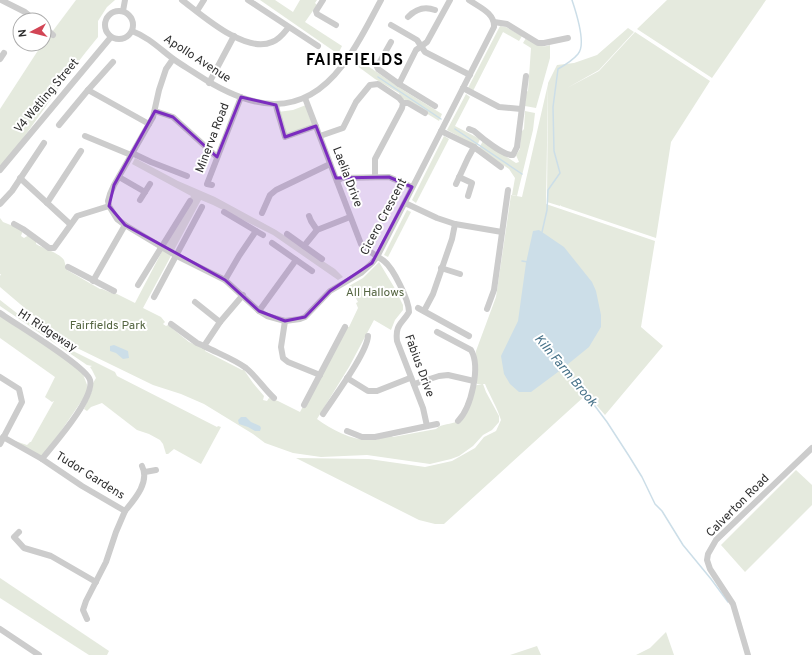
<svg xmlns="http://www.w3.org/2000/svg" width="812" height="655" viewBox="0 0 812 655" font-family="Overpass,sans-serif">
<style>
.green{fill:#e5eade}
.water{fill:#ccdee8}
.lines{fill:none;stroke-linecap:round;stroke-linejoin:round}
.stream{stroke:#ccdee8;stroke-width:1.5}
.minor{stroke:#ccc;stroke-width:6}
.marked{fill:#7b2cbf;fill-opacity:0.2;stroke:#7b2cbf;stroke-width:3;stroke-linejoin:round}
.labels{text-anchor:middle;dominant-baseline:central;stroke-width:4;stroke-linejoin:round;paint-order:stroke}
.street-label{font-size:12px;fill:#2f2f2f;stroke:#fff}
.park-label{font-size:12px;fill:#546541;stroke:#fff}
.water-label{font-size:13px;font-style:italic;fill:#467188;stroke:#fff}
.district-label{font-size:16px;font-weight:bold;letter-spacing:1px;fill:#000;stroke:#fff}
</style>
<rect width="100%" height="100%" fill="#fff"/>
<g class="green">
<path d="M76,0H115L107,7L98,21V37C63,79 33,126 0,170V109L37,52Z"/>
<polygon points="260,0 275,0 293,12 300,0 317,0 315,3 317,5 305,22 342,46 338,54"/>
<polygon points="667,0 766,0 712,78 637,29"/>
<polygon points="500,26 506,27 522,36 519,41 503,32 473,91 468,88"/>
<polygon points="628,28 634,32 599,70 567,88 599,71 635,32 710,81 671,142 656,238 561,206 561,205 560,206 547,202 548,83 557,65 574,63 597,55"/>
<path d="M526,38C534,43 541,49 550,45V58L536,108L525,106L526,92L528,91L531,48L523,43Z"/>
<polygon points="359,60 403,90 442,114 439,121 400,97 399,93 375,79 356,65"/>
<path d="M548,84L546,204L655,241L641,327L663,346L605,415L587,394L444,524H435L419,520L296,458L369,459L425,467L452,461L475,448L484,437L496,431L501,420C497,407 490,396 485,384H483L486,392L499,416V422L492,430L483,435L473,446L459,456L451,459L430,464L367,455L321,457L293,453L265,443L253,434L204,404L181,394L153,385L77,348L40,321L0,287V276L1,274H0V218L3,222L23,230L21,236L24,238L29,235L36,241V244C44,249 58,252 64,260C65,263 66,267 67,270L100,289H102L114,294L115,293L135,303L191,196L132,164L135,158L178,181L215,197L276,230L335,269L343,277L338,280L273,235L213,205L201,200L143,308L161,317L165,322L163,324L166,326L168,325L189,342L205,349V351L242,370H244L253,383L264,396L263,400L267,401L269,398L278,401L300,412L345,327H349L358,308L356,303L358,302L349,286L363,278L379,262L394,287L403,305V310L395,320L391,330L374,320L349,367L317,419C332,430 353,441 372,440C378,440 384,437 390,435L393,437L436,429C442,423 451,425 458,421L473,386L482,384H477L476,351L496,297L511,195L522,197Z"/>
<polygon points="466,94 470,97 455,126 480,139 477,146 447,130"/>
<polygon points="306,105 315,126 286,136 278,112 293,110"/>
<polygon points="525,111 535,113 533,130 517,196 512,195 515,178 509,169 479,148 483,141 516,163 519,162 516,155 520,149 521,132 524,129"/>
<polygon points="444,136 449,139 416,203 412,200"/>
<polygon points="407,210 411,212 388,257 384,255"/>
<polygon points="0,300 59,346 62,347 63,346 115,372 117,376 217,427 218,426 221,427 201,464 174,449 168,454 166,454 163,444 160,440 149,434 137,430 102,403 91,407 87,411 84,409 92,391 93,383 96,378 92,370 90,367 92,366 87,365 0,306"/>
<polygon points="0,313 81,369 89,390 42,459 3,437 27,445 30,442 31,442 54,401 52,402 45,397 55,377 0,338"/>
<polygon points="796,470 812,485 812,505 745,572 721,545"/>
<polygon points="0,578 109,651 107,655 89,655 0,598"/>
<polygon points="666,632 674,655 636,655 650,648"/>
<polygon points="537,646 541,655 510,655"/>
</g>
<g class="water">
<polygon points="539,230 564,247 592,282 596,291 601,315 601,327 589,347 562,369 531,392 519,392 510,384 504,374 501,356 518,321 526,263 533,231"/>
<polygon points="114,345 128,351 129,358 123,359 116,353 110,351 110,346"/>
<polygon points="241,417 246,417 251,422 260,426 261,428 260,431 255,431 248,427 239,424 238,420"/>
</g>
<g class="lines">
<g class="stream">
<polyline points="378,77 441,119"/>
<polyline points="455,129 522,174"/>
<path d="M542,232L547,210L548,190L560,173L554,151L553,107L558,69C565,65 573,60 578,54C587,44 576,12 572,0"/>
<polyline points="522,261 528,262"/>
<polyline points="564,365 607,422 629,456 642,477 655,504 662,511 683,545 711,579 728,602"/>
</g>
<g class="minor">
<polyline points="1,0 25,12 35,20"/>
<path d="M182,0C202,15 245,54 272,42C279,40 284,33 288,28"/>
<polyline points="248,0 318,46"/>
<polyline points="323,0 316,11 317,14 336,25"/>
<circle cx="119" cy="25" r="14"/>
<polyline points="123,11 125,0"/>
<polyline points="197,11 204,0"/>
<path d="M408,17C416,9 424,6 435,10"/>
<polyline points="494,22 507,24 538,43 544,43 568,38"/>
<polyline points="391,25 417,40 425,52 470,75"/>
<polyline points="44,27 53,35"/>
<path d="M132,31C148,37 159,48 172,58C180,64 189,69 198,75C250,109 300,121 342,66C358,46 369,22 381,0"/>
<polyline points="391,42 377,67 378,69 399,84 435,106"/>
<polyline points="0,59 4,53"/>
<path d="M173,59L166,69L159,90L153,117L114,185L110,194L108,201L109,206L117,219L125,225L175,255L225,280L259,311L267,316L285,321L300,319L305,317L330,291L361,273L372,263L377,257L494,27C495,13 479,7 469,0"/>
<polyline points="209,83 234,36"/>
<polyline points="399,84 416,50 427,42 450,0"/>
<polyline points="463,88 499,107 521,109"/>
<polyline points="88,90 113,62"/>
<path d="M305,98L361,244C367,251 376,255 384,261C393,268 409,300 409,312C402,324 395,324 397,341L423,408L427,426"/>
<polyline points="403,103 408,103 425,113"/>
<polyline points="276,105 277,110 285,137 316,126"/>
<polyline points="155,111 173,117 217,157"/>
<polyline points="59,125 88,90 149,124"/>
<path d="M469,129L474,131C482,138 504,156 513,155L517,147L526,76"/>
<polyline points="441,131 474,147 501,167"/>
<polyline points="85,136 131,155"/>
<polyline points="320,136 343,128 356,102 370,85 378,84 399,98 403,103 402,108 375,159 375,177"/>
<polyline points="132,153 151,162 187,176"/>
<polyline points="0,170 111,37"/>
<polyline points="119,177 145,192"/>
<polyline points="459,177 472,183 468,196"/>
<polyline points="20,178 70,224"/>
<polyline points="337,181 342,178 389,177 412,187"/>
<polyline points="456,184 468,158 474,147"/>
<polyline points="212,185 207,184 241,97"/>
<polyline points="140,200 150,184"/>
<polyline points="47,203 81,151"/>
<polyline points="405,203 437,218 455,224 502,232"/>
<polyline points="0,204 12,191 44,143"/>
<polyline points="224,212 256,231"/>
<polyline points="262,213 270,195 276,190 330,164"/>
<polyline points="309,216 311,221 317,230"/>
<polyline points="14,224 23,229 49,248 54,248 77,216 109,206"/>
<polyline points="287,234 322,259"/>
<polyline points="272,243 312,271"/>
<polyline points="304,246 317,230 350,217"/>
<polyline points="68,267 114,291"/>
<polyline points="441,268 460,274"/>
<polyline points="225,280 239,256 256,231 263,235"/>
<polyline points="93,281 125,225"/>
<polyline points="138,285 190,201"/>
<polyline points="154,297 202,207"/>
<polyline points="195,302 220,322 243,295"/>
<polyline points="418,308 469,336"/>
<polyline points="487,309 494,290 508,190"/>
<polyline points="259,311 296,260"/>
<polyline points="424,311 433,294 452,239 455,224"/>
<path d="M0,313C15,324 86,366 90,380C95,398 54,444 42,459L3,437"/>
<polyline points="285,321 281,347 283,358 288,362 320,375"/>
<path d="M220,322L204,346C217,353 234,359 246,368C256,376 264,389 274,398"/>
<polyline points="171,324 197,343 204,346"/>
<path d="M437,332L471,350C481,367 471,408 458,421"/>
<polyline points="0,377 19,389 22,402 0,444"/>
<polyline points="347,378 368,391 377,391 410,378"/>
<polyline points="414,384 439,376 448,375 474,381"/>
<polyline points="304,405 345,327"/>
<path d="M323,414C334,397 367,353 368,336"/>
<polyline points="347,431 362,437 375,437 437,424"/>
<path d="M42,459L82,486L125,511C135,499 150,482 142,466"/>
<polyline points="145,472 156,470"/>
<polyline points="19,532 14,537 24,548 51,556 96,582"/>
<polyline points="87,619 83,610 86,601 106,562 116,532 125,511"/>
<polyline points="0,629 39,655"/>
<polyline points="748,655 733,604 710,569 707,560 708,554 716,540 812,448"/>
</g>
</g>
<path class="marked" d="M241,97L276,105L285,137L316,126L336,178L389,177L412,187L372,263L330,291L305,317L285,321L259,311L225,280L125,225L109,206L114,185L155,111L173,117L217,157Z"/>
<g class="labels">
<g class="street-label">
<text transform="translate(197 59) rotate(33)">Apollo Avenue</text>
<text transform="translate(47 96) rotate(-50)">V4 Watling Street</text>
<text transform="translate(213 138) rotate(-69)">Minerva Road</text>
<text transform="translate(347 177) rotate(69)">Laelia Drive</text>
<text transform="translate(384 217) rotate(-62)">Cicero Crescent</text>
<text transform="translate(47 331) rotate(33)">H1 Ridgeway</text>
<text transform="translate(419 366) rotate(70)">Fabius Drive</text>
<text transform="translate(90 476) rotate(32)">Tudor Gardens</text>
<text transform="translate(738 506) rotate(-45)">Calverton Road</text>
</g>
<g class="park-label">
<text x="375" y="293">All Hallows</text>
<text x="108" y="326">Fairfields Park</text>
</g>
<g class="water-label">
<text transform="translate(565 371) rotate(50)">Kiln Farm Brook</text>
</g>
<g class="district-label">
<text x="355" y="61">FAIRFIELDS</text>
</g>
</g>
<g transform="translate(32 32) rotate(263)"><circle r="19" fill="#ffffff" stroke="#acacac"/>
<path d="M0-3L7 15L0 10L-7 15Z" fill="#d24555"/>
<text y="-6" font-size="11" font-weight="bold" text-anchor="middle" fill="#2f2f2f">N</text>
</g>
</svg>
